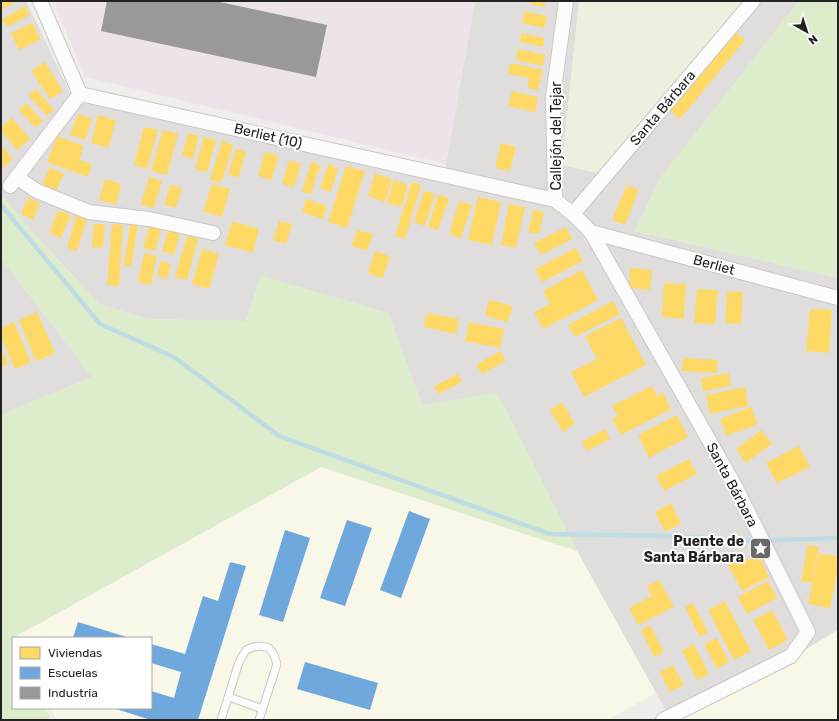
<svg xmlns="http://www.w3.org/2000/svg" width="839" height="721" viewBox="0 0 839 721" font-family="Rubik,sans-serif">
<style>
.residential{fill:#dfdedc}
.industrial{fill:#ede4e9}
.education{fill:#f8f7e8}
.farmland{fill:#efefdf}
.grass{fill:#ddeccb}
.homes{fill:#ffd966}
.schools{fill:#6fa8dc}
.industry{fill:#999}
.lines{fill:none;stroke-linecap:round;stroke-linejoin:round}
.stream{stroke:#bfdbe3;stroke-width:4.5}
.lane-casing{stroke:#c9c8c7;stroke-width:9}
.street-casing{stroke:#c9c8c7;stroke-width:16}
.lane{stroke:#fdfcfc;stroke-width:7}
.street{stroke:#fdfcfc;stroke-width:14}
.labels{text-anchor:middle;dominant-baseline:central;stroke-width:4;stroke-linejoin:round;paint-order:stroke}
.street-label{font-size:14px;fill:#222;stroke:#fff}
.poi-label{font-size:14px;font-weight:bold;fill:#222;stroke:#fff;text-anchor:end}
</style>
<rect width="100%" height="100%" fill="#f0eeeb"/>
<g class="residential">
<polygon points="1,1 26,1 74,101 445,180 446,164 475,1 579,1 562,164 751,1 799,1 659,180 635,231 838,278 838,630 739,690 675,720 671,720 577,551 497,393 422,405 388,313 261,276 246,321 147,319 99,304 29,228 1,194"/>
<polygon points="1,258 92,377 1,415"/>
</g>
<polygon class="industrial" points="53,1 475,1 446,164 85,77"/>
<g class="education">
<polygon points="321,467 577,551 656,693 607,720 57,720 50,708 151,708 151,638 13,638"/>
<polygon points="838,630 838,720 675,720 739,690"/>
</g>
<polygon class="farmland" points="579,1 751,1 601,174 562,165"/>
<g class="grass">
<polygon points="799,1 838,1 838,278 635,231 659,180"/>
<polygon points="1,194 29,228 99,304 147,319 246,321 261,276 388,313 422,405 497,393 577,551 321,467 11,639 13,644 13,708 45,708 51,720 1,720 1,415 92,377 1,258"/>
</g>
<g class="homes">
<polygon points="1,1 17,1 1,10"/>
<polygon points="530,1 546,1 544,7 530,4"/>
<polygon points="25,6 30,15 7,27 2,19"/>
<polygon points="524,11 547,16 544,28 522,23"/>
<polygon points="33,23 40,40 19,50 11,33"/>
<polygon points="735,32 745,40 680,119 669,110"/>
<polygon points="522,33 544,38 543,47 520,42"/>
<polygon points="518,49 545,55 543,66 516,60"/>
<polygon points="45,62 63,91 50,99 31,71"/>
<polygon points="510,63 543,70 538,90 527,88 529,78 508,74"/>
<polygon points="36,89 54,110 47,116 28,95"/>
<polygon points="512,91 538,97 535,112 508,106"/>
<polygon points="26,103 43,121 36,128 19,110"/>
<polygon points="78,114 92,119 85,140 70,135"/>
<polygon points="98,115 116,120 108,148 91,143"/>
<polygon points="12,118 30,139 17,150 1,131 1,127"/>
<polygon points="144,127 158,130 147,169 134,165"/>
<polygon points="163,130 178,134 167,175 151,171"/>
<polygon points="188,133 199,136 193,159 182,156"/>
<polygon points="57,136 84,146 79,160 92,164 88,177 47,162"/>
<polygon points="204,137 216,140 207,172 195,169"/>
<polygon points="222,141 233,145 221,183 210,179"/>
<polygon points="501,143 516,147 510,171 495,168"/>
<polygon points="1,145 13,159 1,169"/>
<polygon points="236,149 246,152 238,178 228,174"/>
<polygon points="265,152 279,156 271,180 258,176"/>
<polygon points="289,160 301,164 294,187 282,184"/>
<polygon points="311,162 320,165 311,194 302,192"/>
<polygon points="328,164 338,168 331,192 320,188"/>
<polygon points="346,166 365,171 347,228 328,222"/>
<polygon points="50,167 64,174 56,191 42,185"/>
<polygon points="375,173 392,179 385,202 368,196"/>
<polygon points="149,177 162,181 154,208 141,205"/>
<polygon points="105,179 121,184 116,205 99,200"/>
<polygon points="394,180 408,185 401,207 387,203"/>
<polygon points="412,182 421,185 405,239 395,236"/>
<polygon points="212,184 230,189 222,217 203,211"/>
<polygon points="170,185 182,188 176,208 164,205"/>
<polygon points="627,185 639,190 625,225 612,220"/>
<polygon points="424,191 435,194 425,226 414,222"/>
<polygon points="438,195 449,198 438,230 428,227"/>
<polygon points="478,197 501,202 492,245 468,240"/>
<polygon points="28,198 40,203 33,220 21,214"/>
<polygon points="306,199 327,206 323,219 302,212"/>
<polygon points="459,201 472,205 461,238 449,234"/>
<polygon points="509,204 525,207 516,248 501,245"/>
<polygon points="58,210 71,215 61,238 49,233"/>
<polygon points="533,210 544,212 539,234 528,232"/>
<polygon points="76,215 87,219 77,251 67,248"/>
<polygon points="232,221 259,229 253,253 225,245"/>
<polygon points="279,221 292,224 286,244 273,240"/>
<polygon points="130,223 138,224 131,267 124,265"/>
<polygon points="94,224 105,224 103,248 92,247"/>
<polygon points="112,224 123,225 119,286 107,285"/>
<polygon points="150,224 162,227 155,251 143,248"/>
<polygon points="566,227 572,239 541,255 534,243"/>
<polygon points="168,229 180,232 174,255 162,251"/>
<polygon points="357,230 373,234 367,251 352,246"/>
<polygon points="187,236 198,239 187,280 175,277"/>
<polygon points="576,248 583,261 542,282 535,269"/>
<polygon points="202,249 219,254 209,289 192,284"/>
<polygon points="375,251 390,256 383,278 368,273"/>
<polygon points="144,253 157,256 151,285 138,282"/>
<polygon points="161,261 171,264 167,279 157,276"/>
<polygon points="630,268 652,270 650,290 629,288"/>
<polygon points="582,270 598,300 543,329 534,312 550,304 543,291"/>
<polygon points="664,283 686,284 684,319 662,317"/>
<polygon points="697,289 718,290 715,324 694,323"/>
<polygon points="727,291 743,292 741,324 725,323"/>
<polygon points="489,300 513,306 508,322 485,316"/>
<polygon points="613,301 620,314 575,337 568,325"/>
<polygon points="810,309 832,310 829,353 806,351"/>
<polygon points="37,312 55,353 36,361 19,320"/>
<polygon points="427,313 459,319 456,334 424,327"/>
<polygon points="621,318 646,365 584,397 571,372 597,359 585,336"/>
<polygon points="14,322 31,362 15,369 1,337 1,328"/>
<polygon points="469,322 504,329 500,348 465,341"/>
<polygon points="1,348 8,364 1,368"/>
<polygon points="500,351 506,361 482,374 476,365"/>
<polygon points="683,358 718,360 717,373 682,371"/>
<polygon points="729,373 731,386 703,391 701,378"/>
<polygon points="458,374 462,382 439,394 434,386"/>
<polygon points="652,386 657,396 663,393 671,409 621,435 612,419 618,416 612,406"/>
<polygon points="745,387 748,406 710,414 706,395"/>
<polygon points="562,402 575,424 563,432 550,410"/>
<polygon points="751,407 758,424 726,436 720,419"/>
<polygon points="677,415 688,437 649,458 638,435"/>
<polygon points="605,429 610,439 587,451 582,442"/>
<polygon points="762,430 772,444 746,463 736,449"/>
<polygon points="799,446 810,467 777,483 766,463"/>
<polygon points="689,459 697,474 664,491 656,476"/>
<polygon points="671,503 681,524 665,532 655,512"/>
<polygon points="808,545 819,547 812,583 801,581"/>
<polygon points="819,553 838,557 838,569 830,608 808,604"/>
<polygon points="760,558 769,577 742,591 726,561"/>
<polygon points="659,580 674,607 638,625 629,608 652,596 647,586"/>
<polygon points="768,581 777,598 747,614 738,597"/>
<polygon points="725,601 751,651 734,660 708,610"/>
<polygon points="693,603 708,632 700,637 685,607"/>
<polygon points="772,610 788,640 769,650 753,620"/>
<polygon points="650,625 664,652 654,657 641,630"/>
<polygon points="717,638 729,662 717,669 704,644"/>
<polygon points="694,644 709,674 697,680 682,651"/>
<polygon points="673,665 684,685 670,692 660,672"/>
</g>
<g class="schools">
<polygon points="409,511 430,519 401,598 380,590"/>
<polygon points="347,520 372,528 345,606 320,598"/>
<polygon points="285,530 310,538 283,622 259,615"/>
<polygon points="230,562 246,566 198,720 151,720 113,708 151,708 151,691 174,698 181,672 151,663 151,644 185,654 203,596 218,601"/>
<polygon points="78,622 130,638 73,638"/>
<polygon points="305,662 378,683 370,710 297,689"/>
</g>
<polygon class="industry" points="107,1 215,1 327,25 316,77 101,31"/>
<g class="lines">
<polyline class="stream" points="1,205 100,324 174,357 279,436 550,534 671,536 752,541 838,538"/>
<defs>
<g id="lane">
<polyline points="229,697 262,709"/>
<polyline points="221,720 239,662 246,650 253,647 261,646 269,648 274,655 277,664 259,720"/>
</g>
<g id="street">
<polyline points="40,1 80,94"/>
<polyline points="80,94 555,200 573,214 591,232 735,486 808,632 791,656 663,720"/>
<polyline points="16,177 37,191 89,212 149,219 213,233"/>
<polyline points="10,186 80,94"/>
<polyline points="555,200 553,97 566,1"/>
<polyline points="573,214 753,1"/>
<polyline points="591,232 838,298"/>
</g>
</defs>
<use href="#lane" class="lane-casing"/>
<use href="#street" class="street-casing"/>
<use href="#lane" class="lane"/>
<use href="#street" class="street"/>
</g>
<defs>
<symbol id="sight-square" viewBox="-11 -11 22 22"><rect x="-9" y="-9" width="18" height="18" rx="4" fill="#6a6968" stroke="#fff"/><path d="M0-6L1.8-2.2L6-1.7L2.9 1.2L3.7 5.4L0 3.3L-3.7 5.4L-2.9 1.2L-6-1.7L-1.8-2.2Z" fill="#fff"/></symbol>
</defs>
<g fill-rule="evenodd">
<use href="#sight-square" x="748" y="536" width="25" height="25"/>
</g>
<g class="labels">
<g class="street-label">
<text transform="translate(663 108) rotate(-50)">Santa Bárbara</text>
<text transform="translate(268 136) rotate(13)">Berliet (10)</text>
<text transform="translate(556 136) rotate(-90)">Callejón del Tejar</text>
<text transform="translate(714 265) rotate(15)">Berliet</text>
<text transform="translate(732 485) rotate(62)">Santa Bárbara</text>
</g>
<g class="poi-label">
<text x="744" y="541">Puente de<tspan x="744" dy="16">Santa Bárbara</tspan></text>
</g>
</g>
<rect width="839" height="721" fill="none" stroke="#222222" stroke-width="4"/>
<rect x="12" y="637" width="140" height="72" fill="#ffffff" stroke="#a7a7a7"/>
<rect x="20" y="647" width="20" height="12" fill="#ffd966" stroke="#a7a7a7"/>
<text x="48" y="657" font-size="12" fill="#222222">Viviendas</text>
<rect x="20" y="667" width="20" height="12" fill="#6fa8dc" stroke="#a7a7a7"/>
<text x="48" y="677" font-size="12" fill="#222222">Escuelas</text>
<rect x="20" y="687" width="20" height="12" fill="#999999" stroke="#a7a7a7"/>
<text x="48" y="697" font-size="12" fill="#222222">Industria</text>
<g transform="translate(807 32) rotate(141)" stroke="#ffffff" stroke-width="3" paint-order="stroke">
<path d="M0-3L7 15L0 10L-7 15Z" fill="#222222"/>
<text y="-6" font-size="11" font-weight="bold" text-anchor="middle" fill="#222222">N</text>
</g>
</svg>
